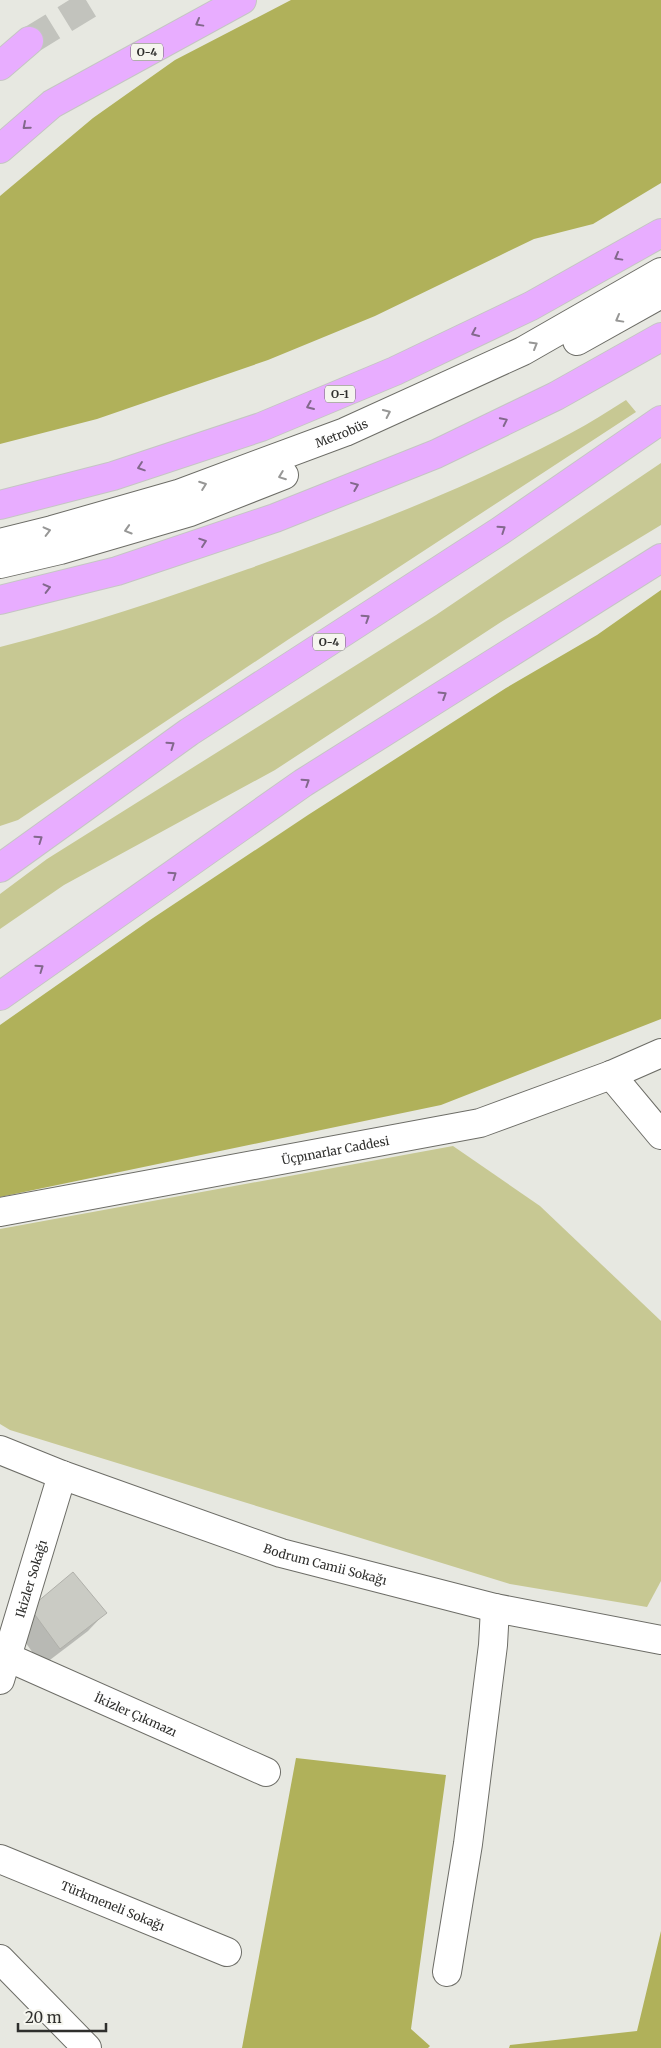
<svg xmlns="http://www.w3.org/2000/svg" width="661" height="2048" viewBox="0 0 661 2048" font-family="Merriweather,serif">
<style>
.green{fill:#c7c893}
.forest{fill:#b0b15a}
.shadow{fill:#0003}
.building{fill:#cacbc4;stroke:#b0b0aa}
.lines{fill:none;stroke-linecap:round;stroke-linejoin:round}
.highway-tunnel{stroke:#c2c3bd;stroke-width:28;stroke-dasharray:28 14;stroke-linecap:butt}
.minor-casing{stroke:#6d6d67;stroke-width:30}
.highway-casing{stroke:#c5c5c4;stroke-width:30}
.minor{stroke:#fff;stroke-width:28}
.highway{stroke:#e8adff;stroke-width:28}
.oneway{stroke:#82688c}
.oneway2{stroke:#979796}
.labels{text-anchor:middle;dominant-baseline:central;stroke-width:5;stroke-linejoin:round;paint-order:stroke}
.shield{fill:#f5f5ee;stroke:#6a6a67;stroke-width:1}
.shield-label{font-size:11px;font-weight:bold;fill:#2f2f2d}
.street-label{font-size:12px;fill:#2f2f2d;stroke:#f5f5ee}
</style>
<rect width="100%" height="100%" fill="#e7e8e1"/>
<g class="green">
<path d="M626,400L636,412L289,639L18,820L0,826V647C84,626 166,598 248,569C358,530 468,488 571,433C590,423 608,411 626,400Z"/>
<polygon points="661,463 661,525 501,622 275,770 64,885 0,929 0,894 47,859 436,615"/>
<polygon points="453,1146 540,1206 661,1321 661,1581 647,1607 510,1584 10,1430 0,1424 0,1229"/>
</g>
<g class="forest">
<polygon points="291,0 661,0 661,183 593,224 534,239 375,316 268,360 97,419 0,444 0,196 93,118 175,60"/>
<polygon points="661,590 661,1019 441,1105 0,1197 0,1025 150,920 308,815 506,688 597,635"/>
<polygon points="296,1758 446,1775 411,2029 430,2046 428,2048 242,2048"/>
<polygon points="661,1931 661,2048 509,2048 510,2045 637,2031"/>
</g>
<polygon class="shadow" points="31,1609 105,1613 88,1631 42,1666 14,1626"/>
<polygon class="building" points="73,1572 107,1613 60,1649 30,1608"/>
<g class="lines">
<polyline class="highway-tunnel" points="29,41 96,0"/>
<defs>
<g id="minor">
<polyline points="577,341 661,294"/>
<path id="s1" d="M0,543L52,530L178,494L345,432L523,351L661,272"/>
<polyline points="0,564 60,550 190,512 284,475"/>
<polyline points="611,1075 661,1135"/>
<path id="s2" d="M0,1212L480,1123L611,1075L661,1053"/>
<path id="s3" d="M0,1450L62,1475L281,1553L495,1608L661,1640"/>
<path id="s4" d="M7,1657L266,1772"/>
<path id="s5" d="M0,1680L62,1475"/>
<path id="s6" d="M0,1859L227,1952"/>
<polyline points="0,1959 87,2048"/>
<polyline points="447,1972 468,1844 493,1645 495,1608"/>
</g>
<g id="highway">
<polyline points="0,66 29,41"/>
<polyline points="0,149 52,104 242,0"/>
<polyline points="0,505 113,476 261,427 395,371 531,306 661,233"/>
<polyline points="0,600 117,571 275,518 436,454 556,396 661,337"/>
<polyline points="0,868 189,732 500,531 661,420"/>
<polyline points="0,996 303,783 661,558"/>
</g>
</defs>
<use href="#minor" class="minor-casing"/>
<use href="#highway" class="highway-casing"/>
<use href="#minor" class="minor"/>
<use href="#highway" class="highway"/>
</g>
<defs><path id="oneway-chevron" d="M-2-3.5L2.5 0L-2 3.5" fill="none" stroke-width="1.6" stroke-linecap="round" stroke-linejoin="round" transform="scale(1.25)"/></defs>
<g class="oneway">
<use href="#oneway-chevron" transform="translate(199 23) rotate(151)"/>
<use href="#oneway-chevron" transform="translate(26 126) rotate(139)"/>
<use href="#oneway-chevron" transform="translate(618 257) rotate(151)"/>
<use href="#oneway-chevron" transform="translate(475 333) rotate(155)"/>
<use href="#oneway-chevron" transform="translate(310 406) rotate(157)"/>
<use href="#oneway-chevron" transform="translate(504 421) rotate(-26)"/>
<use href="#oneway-chevron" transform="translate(141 467) rotate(161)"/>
<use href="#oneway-chevron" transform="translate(355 486) rotate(-22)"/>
<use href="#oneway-chevron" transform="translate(502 529) rotate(-34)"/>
<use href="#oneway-chevron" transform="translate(203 542) rotate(-19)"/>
<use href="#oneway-chevron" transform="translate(47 588) rotate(-14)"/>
<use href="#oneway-chevron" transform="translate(366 618) rotate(-33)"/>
<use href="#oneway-chevron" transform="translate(443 695) rotate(-32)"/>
<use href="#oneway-chevron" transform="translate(171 745) rotate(-35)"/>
<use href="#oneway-chevron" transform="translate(306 782) rotate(-33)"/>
<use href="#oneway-chevron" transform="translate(39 839) rotate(-35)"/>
<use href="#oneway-chevron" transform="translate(173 875) rotate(-35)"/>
<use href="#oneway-chevron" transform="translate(40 968) rotate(-35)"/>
</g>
<g class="oneway2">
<use href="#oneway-chevron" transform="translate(619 319) rotate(151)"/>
<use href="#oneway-chevron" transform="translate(534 345) rotate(-30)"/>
<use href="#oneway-chevron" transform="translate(387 413) rotate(-25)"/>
<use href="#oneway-chevron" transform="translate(282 476) rotate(159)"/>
<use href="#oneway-chevron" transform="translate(203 485) rotate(-20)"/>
<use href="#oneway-chevron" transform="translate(128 530) rotate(163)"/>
<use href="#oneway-chevron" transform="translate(47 531) rotate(-14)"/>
</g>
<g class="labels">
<g class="shield">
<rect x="131" y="43.5" width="32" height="17" rx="4"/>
<rect x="325" y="385.5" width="30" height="17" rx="4"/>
<rect x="313" y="633.5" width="32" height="17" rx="4"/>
</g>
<g class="shield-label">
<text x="147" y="52">O-4</text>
<text x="340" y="394">O-1</text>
<text x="329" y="642">O-4</text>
</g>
<g class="street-label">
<text stroke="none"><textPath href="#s1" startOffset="359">Metrobüs</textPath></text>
<text stroke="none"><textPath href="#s2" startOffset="341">Üçpınarlar Caddesi</textPath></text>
<text stroke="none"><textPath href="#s3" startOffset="345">Bodrum Camii Sokağı</textPath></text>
<text stroke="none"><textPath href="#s5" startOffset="106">Ikizler Sokağı</textPath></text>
<text stroke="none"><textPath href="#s4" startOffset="141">İkizler Çıkmazı</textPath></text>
<text stroke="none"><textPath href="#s6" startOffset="122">Türkmeneli Sokağı</textPath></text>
</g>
</g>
<path d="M18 2023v8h88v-8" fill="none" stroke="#2f2f2d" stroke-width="2.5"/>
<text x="25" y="2023" font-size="15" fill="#2f2f2d" stroke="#f5f5ee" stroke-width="4" paint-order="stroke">20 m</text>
</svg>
